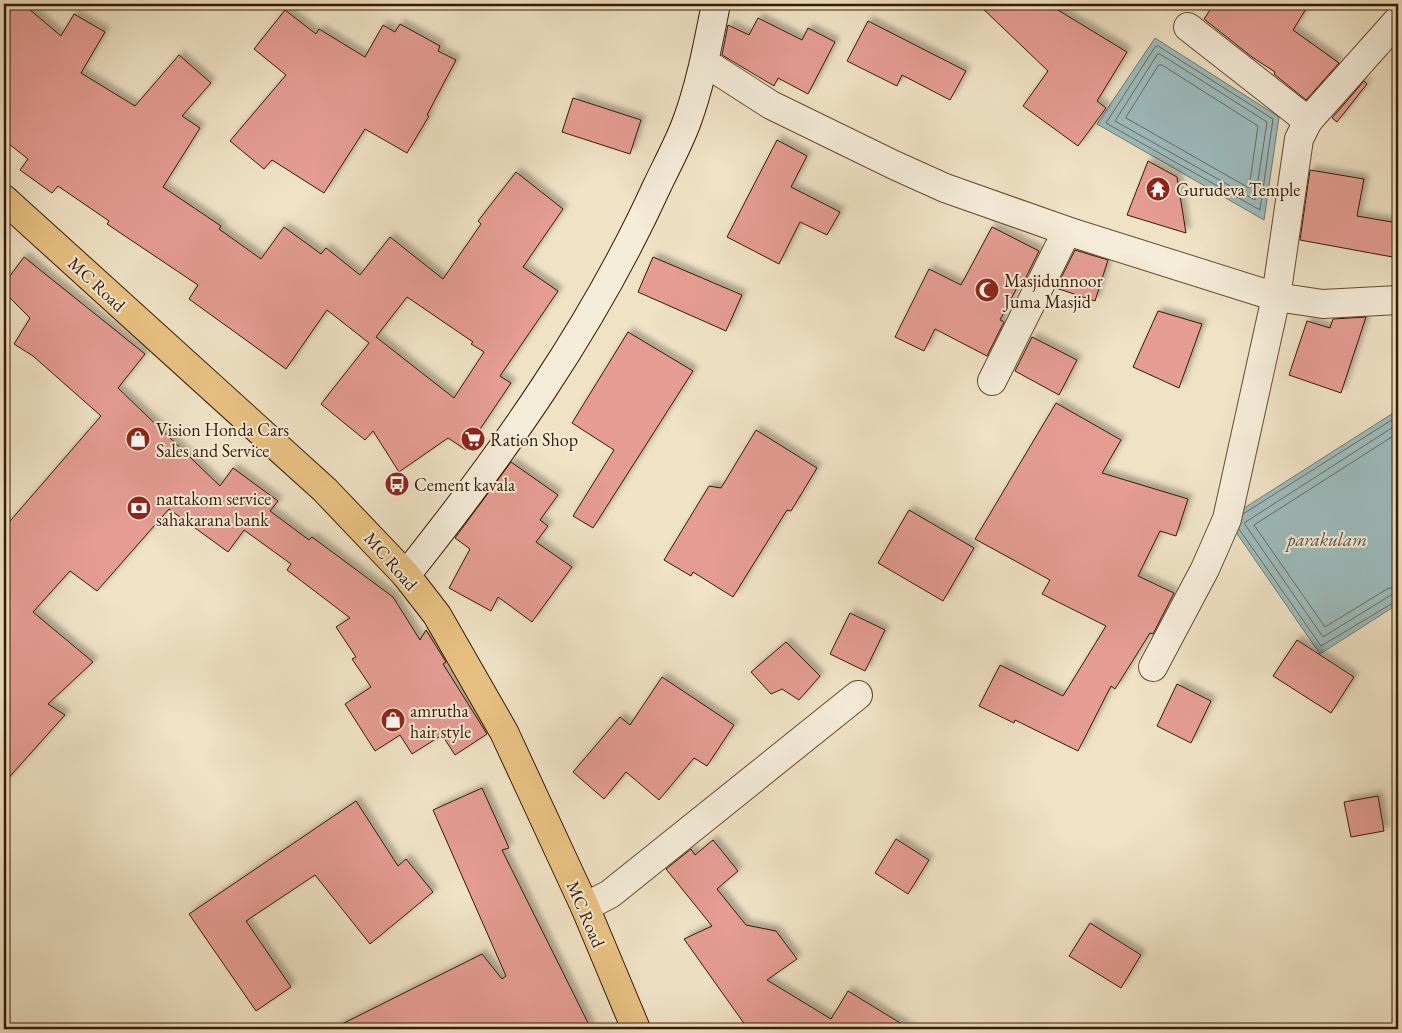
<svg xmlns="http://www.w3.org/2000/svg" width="1402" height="1033" viewBox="0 0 1402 1033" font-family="'EB Garamond',serif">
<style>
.water{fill:#9dbcbe;stroke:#747b72}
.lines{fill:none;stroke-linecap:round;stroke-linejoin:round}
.shore{stroke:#6a6b5f;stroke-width:1}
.building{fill:#e49c93;stroke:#361a00;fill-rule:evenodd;filter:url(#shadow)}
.minor-casing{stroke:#644c31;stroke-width:30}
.secondary-casing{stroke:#361a00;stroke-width:30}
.trunk-casing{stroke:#361a00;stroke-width:30}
.minor{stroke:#f5ecd9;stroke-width:28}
.secondary{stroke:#f5ecd9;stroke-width:28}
.trunk{stroke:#e8c182;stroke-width:28}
.labels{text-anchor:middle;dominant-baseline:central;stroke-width:4;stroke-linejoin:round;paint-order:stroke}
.poi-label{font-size:18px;fill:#361a00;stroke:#f5ecd9;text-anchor:start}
.street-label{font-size:18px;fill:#361a00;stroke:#f5ecd9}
.water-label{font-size:19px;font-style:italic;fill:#5a5342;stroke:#f5ecd9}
</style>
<defs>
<filter id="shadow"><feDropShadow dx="4.5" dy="-4.5" stdDeviation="2.5" flood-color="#0004"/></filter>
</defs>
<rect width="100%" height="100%" fill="#efe2c5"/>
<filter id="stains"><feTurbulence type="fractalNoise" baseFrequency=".004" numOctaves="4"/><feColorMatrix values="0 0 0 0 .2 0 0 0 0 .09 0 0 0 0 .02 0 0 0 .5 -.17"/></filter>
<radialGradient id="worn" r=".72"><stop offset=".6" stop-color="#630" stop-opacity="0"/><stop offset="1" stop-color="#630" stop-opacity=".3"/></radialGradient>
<g class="water">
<polygon points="1155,38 1279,117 1264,220 1097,124"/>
<polygon points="1398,410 1398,604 1320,654 1227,519"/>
</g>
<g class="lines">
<g class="shore">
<polygon points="1158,46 1273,119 1260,210 1106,123 1155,47"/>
<polygon points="1160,54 1267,122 1255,200 1115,121 1157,55"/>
<polygon points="1159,65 1162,65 1258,126 1249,188 1126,118"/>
<polyline points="1398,424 1244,523 1323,637 1391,595 1398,593"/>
<polyline points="1398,433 1254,525 1325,627 1387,589 1398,586"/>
<polyline points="1243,514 1398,416"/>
<polyline points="1239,529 1321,646 1398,600"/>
</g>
</g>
<g class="building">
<path d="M4,4H23L61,36L74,14L105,32L81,73L135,106L179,55L211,83L182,116L200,128L163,187L221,226L219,229L261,259L284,227L321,254L326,248L360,275L390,237L443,279L481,224L478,221L516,172L563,209L523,267L558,291L500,376L511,383L466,450L448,438L399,472L373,431L365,440L321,404L369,343L327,310L286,369L189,299L198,285L107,224L109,221L58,186L52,193L20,170L28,159L4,140ZM407,297L473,342L471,344L484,352L454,398L376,337Z"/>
<polygon points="978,4 1048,4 1127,52 1097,101 1106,108 1078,146 1023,106 1048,71"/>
<polygon points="1214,4 1309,4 1293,30 1339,63 1306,100 1274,74 1275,72 1252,57 1204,19"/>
<polygon points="285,10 316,34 319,29 365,57 383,25 395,32 400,24 440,46 438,51 456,60 427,115 429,116 407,153 365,129 324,193 272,160 264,169 230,141 286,75 254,49"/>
<polygon points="758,18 802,40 808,28 835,42 808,94 778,78 774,86 722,55 728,25 749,35"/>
<polygon points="868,21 966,71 950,100 902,75 897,86 847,61"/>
<polygon points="1364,81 1367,84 1337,122 1332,118"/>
<polygon points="573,98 641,120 630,154 562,132"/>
<polygon points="777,140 807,156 791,187 840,212 827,235 800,222 779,264 727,237"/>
<polygon points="1148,161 1177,177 1186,233 1127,215"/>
<polygon points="1310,170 1364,179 1357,216 1398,223 1398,258 1300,240"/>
<polygon points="992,227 1039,251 1025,279 1022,278 1000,320 1004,322 987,356 935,329 924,351 895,337 929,269 961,285"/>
<polygon points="1075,250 1108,260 1095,301 1056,288"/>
<polygon points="24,257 145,354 118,388 220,486 233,468 278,501 270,511 309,540 312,537 393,597 420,640 426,630 446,662 443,664 487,734 455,755 442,735 412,754 400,735 375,751 345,704 371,687 352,659 356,657 336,627 350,618 287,570 291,564 244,530 228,552 169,509 97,591 70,571 33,612 93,662 48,704 65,715 4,783 4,528 101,416 33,356 14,344 30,318 4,292 4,284"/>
<polygon points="653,257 742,295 726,331 638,292"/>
<polygon points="1158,311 1202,324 1179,388 1133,367"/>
<polygon points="1366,317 1341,393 1289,375 1307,321 1330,328 1333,319"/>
<polygon points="628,332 693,371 593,528 573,516 614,450 572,423"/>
<polygon points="1032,337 1077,360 1059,395 1015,371"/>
<polygon points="1056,403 1121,440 1102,473 1188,499 1176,536 1160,531 1138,576 1174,593 1153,634 1150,633 1115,689 1111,686 1078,751 1015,720 1014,723 979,706 1000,665 1063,696 1106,626 1042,594 1050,580 975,539"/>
<polygon points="756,430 817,468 791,511 787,510 733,597 693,572 691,576 664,560 709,486 721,488"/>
<polygon points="511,462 558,495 540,520 548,526 536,542 572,567 532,622 498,597 491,611 449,588 470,549 455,538"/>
<polygon points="909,510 974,548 943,601 878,563"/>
<polygon points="850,613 885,630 865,671 830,654"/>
<polygon points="1297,640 1354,677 1331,713 1273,676"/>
<polygon points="786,642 820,676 799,700 782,689 771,694 751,672"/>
<polygon points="662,677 734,725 707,766 694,758 659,800 626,772 604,799 573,772 620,717 630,725"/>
<polygon points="1177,684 1211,701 1191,743 1157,726"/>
<polygon points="482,788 509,848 502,850 591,1029 332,1029 482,954 502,979 506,976 433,810"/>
<polygon points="1378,796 1384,831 1351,837 1344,802"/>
<polygon points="356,801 398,866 406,859 433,892 370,944 315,875 246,921 291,987 256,1011 189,914"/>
<polygon points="896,839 929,860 908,894 875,873"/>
<polygon points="713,840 738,871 717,889 746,925 776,931 797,959 767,980 831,1019 848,991 910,1029 748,1029 684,939 712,926 666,869 691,849 695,855"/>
<polygon points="1090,923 1141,955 1121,988 1069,956"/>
</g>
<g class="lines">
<defs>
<g id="minor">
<polyline points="1188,27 1308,121"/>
<polyline points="704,65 715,69 771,105 894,165 945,188 1067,231 1276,297 1323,304 1398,300"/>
<polyline points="992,381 1067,231"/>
<polyline points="1153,667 1205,569 1227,519 1276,297 1299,139 1308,121 1398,20"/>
<polyline points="585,907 610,894 858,695"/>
</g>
<path id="secondary" d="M406,575C502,455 593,327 657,186C667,165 679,143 687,121C701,83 708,43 716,4"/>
<polyline id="trunk" points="4,199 325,490 406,575 437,615 504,732 585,907 636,1029"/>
</defs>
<use href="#minor" class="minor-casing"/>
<use href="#secondary" class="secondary-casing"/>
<use href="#trunk" class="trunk-casing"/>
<use href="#minor" class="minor"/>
<use href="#secondary" class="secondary"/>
<use href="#trunk" class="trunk"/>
</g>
<defs>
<symbol id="temple-disc" viewBox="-11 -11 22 22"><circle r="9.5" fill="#8f2418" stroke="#f5ecd9"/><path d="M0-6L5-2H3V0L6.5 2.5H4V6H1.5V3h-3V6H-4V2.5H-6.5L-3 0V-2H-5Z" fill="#fff"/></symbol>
<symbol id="mosque-disc" viewBox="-11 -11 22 22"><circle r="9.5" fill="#8f2418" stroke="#f5ecd9"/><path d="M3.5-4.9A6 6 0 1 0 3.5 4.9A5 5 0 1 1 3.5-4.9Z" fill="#fff"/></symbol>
<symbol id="shop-disc" viewBox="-11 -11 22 22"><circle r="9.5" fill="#8f2418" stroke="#f5ecd9"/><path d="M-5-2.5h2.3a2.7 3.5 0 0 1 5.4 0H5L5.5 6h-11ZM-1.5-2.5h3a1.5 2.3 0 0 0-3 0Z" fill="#fff"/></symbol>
<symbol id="supermarket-disc" viewBox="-11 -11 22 22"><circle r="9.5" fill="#8f2418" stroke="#f5ecd9"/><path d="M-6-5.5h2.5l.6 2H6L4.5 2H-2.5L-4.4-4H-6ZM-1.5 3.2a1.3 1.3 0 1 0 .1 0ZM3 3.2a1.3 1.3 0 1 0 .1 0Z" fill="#fff"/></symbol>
<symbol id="bus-disc" viewBox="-11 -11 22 22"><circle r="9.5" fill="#8f2418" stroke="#f5ecd9"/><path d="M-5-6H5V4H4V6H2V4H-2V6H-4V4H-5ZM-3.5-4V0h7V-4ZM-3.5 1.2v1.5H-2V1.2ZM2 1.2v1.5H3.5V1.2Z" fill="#fff"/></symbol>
<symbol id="bank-disc" viewBox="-11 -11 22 22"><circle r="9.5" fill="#8f2418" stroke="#f5ecd9"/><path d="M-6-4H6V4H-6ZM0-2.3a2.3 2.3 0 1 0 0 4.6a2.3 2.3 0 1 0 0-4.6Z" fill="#fff"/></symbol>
</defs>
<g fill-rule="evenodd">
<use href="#temple-disc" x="1144" y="175" width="28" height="28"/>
<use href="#mosque-disc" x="973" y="276" width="28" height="28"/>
<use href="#shop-disc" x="124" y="425" width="28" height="28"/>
<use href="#supermarket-disc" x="459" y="425" width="28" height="28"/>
<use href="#bus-disc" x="383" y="470" width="28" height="28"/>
<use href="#bank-disc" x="125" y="494" width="28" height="28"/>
<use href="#shop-disc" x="379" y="706" width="28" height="28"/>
</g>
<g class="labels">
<g class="poi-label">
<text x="1176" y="189">Gurudeva Temple</text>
<text x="1004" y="280">Masjidunnoor<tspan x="1004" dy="21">Juma Masjid</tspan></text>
<text x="156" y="429">Vision Honda Cars<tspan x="156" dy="21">Sales and Service</tspan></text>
<text x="490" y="439">Ration Shop</text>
<text x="414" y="484">Cement kavala</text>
<text x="156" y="498">nattakom service<tspan x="156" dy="21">sahakarana bank</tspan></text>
<text x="410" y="710">amrutha<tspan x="410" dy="21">hair style</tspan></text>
</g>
<g class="street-label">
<text transform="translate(97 284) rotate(43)">MC Road</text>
<text transform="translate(391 561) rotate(49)">MC Road</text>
<text transform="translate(586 914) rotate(67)">MC Road</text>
</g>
<g class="water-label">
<text x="1327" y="539">parakulam</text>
</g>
</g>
<rect width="1402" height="1033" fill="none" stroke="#efe2c5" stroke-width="20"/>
<rect x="5" y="5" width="1392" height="1023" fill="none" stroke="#361a00" stroke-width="2.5"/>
<rect x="10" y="10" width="1382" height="1013" fill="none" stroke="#361a00"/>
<rect width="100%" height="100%" filter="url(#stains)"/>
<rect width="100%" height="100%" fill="url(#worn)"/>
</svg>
